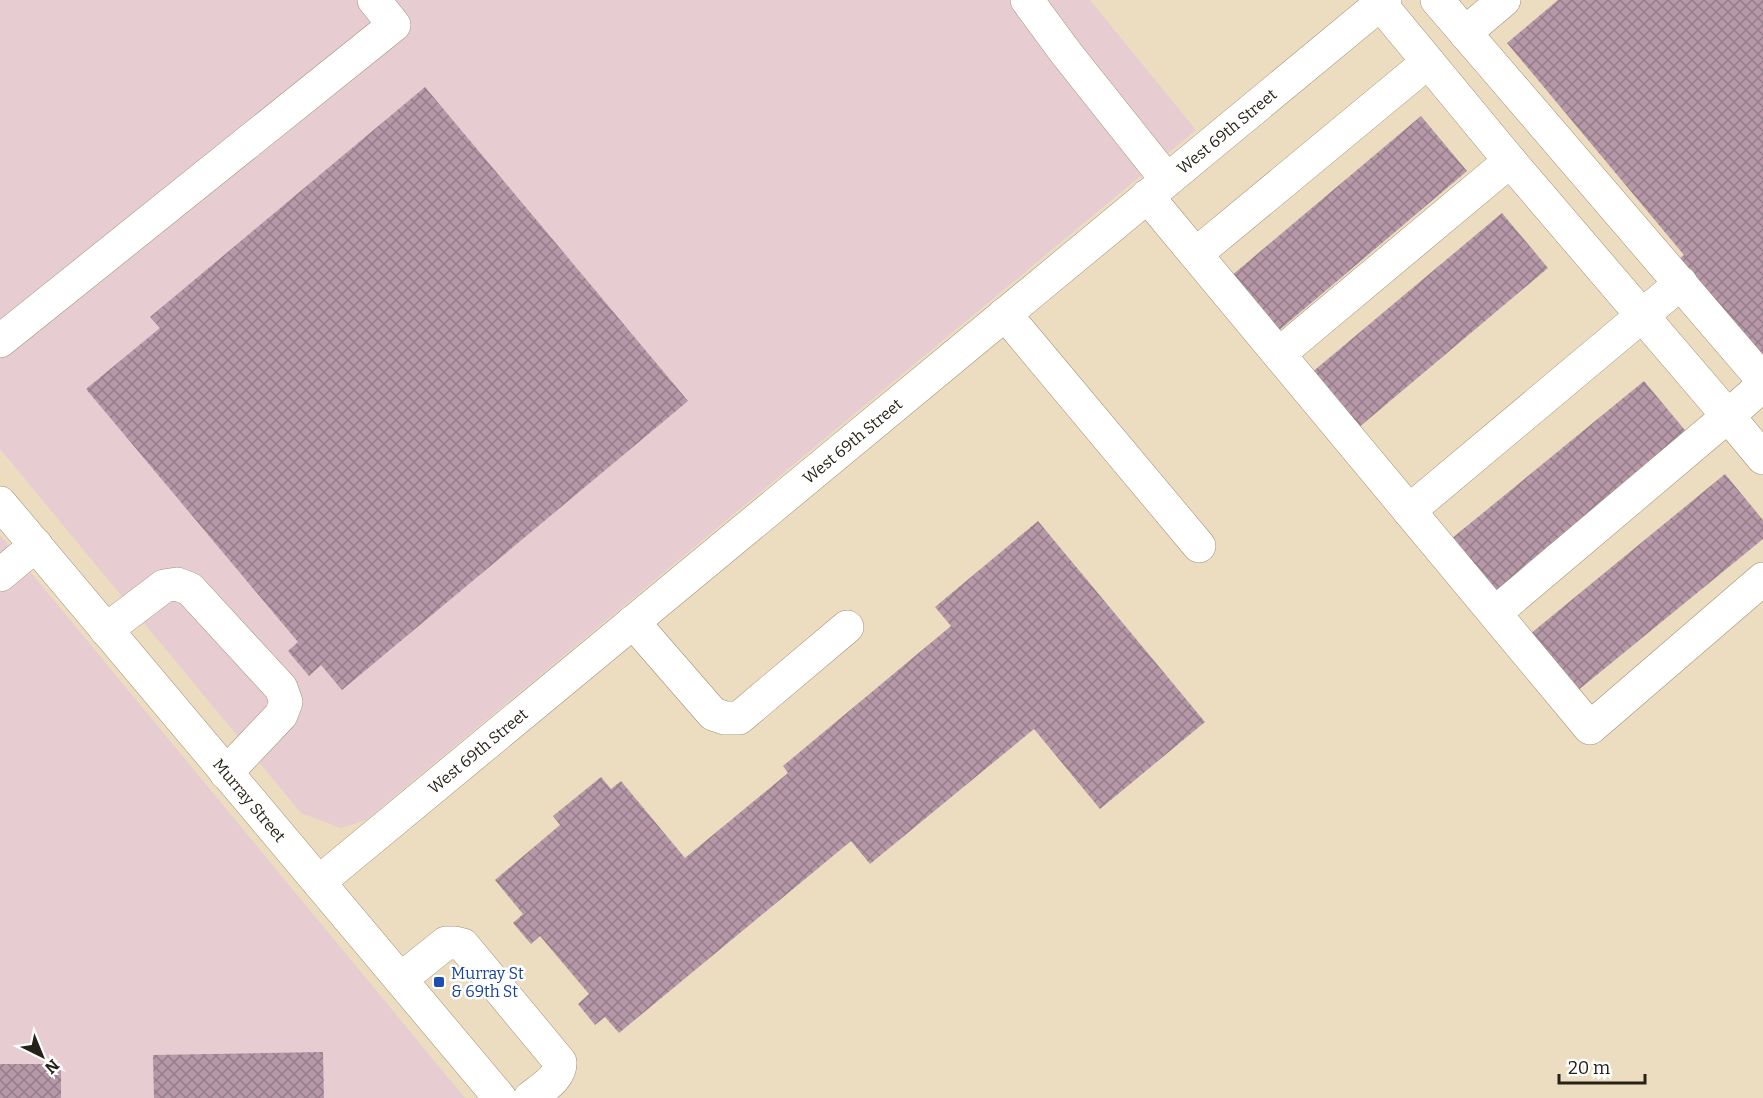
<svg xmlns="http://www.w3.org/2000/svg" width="1763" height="1098" viewBox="0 0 1763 1098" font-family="Bitter,serif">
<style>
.industrial{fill:#e7cdd2}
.building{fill:url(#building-cross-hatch)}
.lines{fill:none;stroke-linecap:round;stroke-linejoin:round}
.minor-casing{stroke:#9f9176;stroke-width:34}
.minor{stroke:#fff;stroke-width:33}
.transit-dot{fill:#1a4fb4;stroke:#fff;stroke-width:2}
.labels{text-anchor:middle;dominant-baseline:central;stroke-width:5;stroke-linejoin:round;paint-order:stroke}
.street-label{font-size:16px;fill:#272217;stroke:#fff}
.transit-label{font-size:16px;fill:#164399;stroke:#fff;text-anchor:start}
</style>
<defs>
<pattern id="building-cross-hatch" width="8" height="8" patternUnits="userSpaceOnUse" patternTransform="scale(1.5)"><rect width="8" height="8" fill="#b698a8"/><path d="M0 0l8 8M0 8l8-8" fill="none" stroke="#947c88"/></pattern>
</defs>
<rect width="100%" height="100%" fill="#ecddc0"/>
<g class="industrial">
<polygon points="0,0 1090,0 1196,130 366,820 341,828 301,813 0,449"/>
<polygon points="0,535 465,1098 0,1098"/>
</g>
<g class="building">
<polygon points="1558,0 1763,0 1763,366 1676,261 1684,255 1507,43"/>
<polygon points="425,87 688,401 342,690 321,665 309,676 288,651 298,642 86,389 160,328 150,317"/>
<polygon points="1421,116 1467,171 1271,337 1224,282"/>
<polygon points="1502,213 1548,268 1351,434 1304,379"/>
<polygon points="1644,381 1689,435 1490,599 1445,544"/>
<polygon points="1725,474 1763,520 1763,539 1571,696 1524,639"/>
<polygon points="1038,521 1205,722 1100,809 1034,729 870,864 851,841 619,1033 605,1017 595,1025 578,1004 589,994 540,936 531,944 513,923 523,914 495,880 560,825 553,816 601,777 611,789 621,781 685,858 788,773 783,766 951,626 935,607"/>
<polygon points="323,1052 324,1098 154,1098 153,1055"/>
<rect x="0" y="1064" width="61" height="34"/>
</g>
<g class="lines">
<defs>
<g id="minor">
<polyline points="1027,0 1066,53 1167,180"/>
<polyline points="1377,0 1510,161 1728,416 1495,613"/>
<polyline points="1437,0 1763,380"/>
<polyline points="1465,33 1504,0"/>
<polyline points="1147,196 1590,728 1763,579"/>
<polyline points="1196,254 1428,62"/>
<polyline points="1005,314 1199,546"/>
<polyline points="0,341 394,25 374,0"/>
<polyline points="1279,354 1510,161"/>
<polyline points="1763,385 1728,416 1763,458"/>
<path id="s1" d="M0,503L500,1098"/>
<polyline points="1409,511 1681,283"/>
<polyline points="0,575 36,545"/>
<polyline points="633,622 713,714 725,718 739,718 847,627"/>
<polyline points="106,630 164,586 177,584 190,589 281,688 286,702 281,715 226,773"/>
<path id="s2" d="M319,882L1385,0"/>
<path d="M401,979L446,943H455L463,945L560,1062C561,1078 542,1088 530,1098"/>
</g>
</defs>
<use href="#minor" class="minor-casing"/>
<use href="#minor" class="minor"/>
</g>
<rect class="transit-dot" x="433" y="976" width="12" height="12" rx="3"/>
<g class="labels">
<g class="street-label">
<text stroke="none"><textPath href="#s2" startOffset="1178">West 69th Street</textPath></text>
<text stroke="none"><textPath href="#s2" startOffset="692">West 69th Street</textPath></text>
<text stroke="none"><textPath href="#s2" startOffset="206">West 69th Street</textPath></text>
<text stroke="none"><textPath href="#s1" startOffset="388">Murray Street</textPath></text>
</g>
<g class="transit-label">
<text x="451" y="973">Murray St<tspan x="451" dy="18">&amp; 69th St</tspan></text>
</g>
</g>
<g transform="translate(42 1056) rotate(137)" stroke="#ffffff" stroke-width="4.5" paint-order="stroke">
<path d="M0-4.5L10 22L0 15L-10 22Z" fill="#272217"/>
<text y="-9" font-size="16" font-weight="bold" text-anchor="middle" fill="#272217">N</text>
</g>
<path d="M1559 1074v9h86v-9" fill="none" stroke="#272217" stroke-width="3"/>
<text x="1568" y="1074" font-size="18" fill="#272217" stroke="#ffffff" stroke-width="4.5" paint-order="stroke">20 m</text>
</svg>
